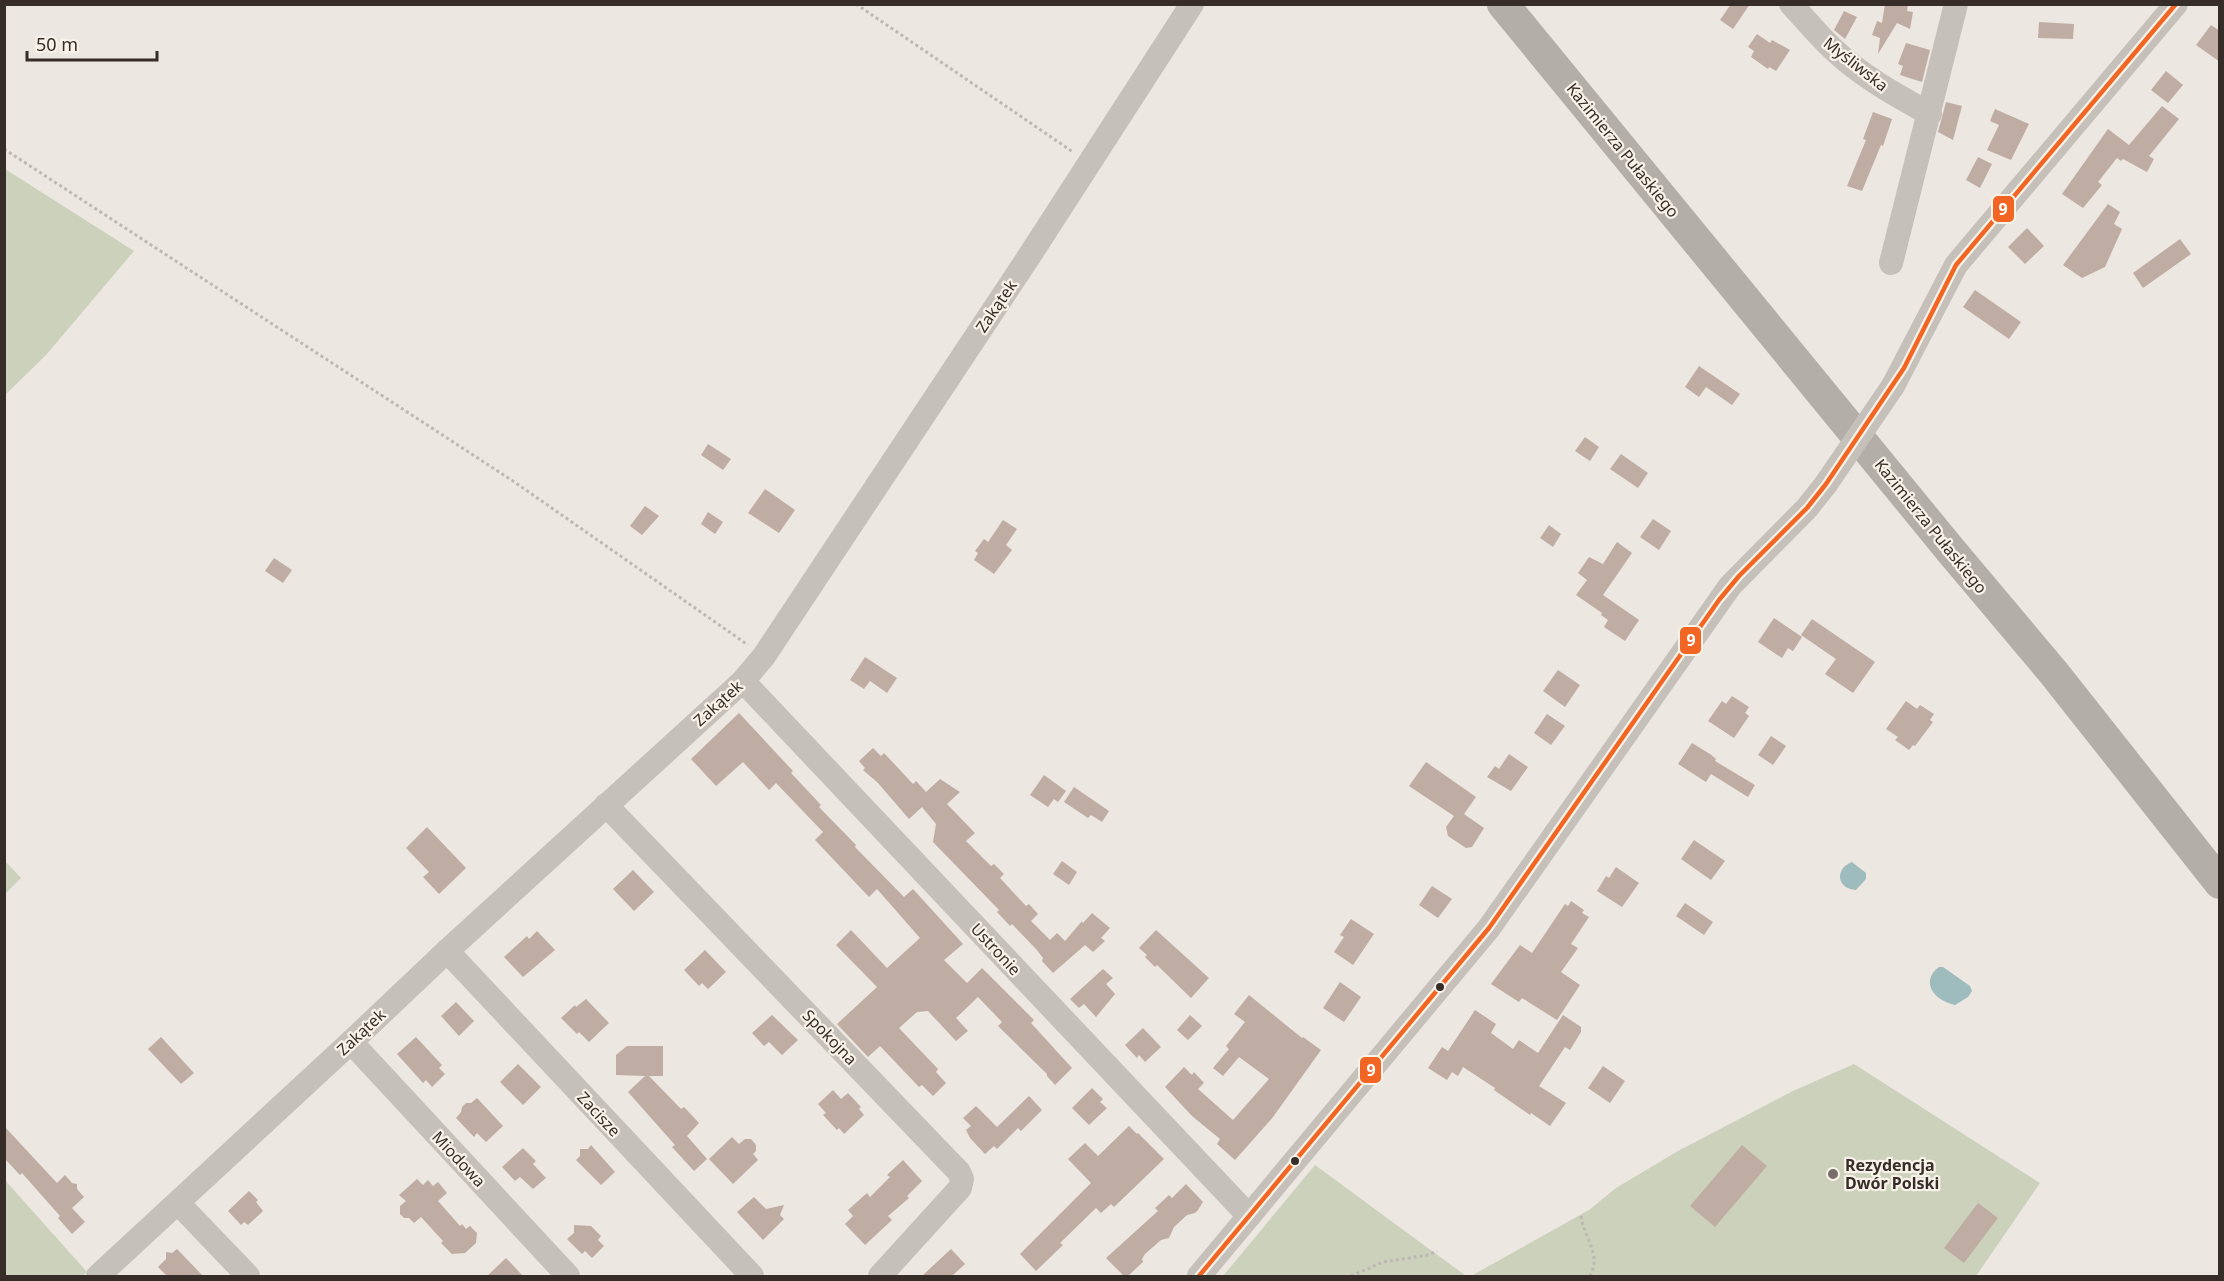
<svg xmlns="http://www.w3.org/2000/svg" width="2224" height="1281" viewBox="0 0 2224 1281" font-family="'Noto Sans',sans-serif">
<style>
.green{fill:#ccd1bc}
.water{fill:#9ebbbd}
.building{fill:#bfada3}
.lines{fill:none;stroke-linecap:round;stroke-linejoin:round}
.path{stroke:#beb8b3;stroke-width:3;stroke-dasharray:3 3;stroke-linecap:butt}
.minor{stroke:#c6c0ba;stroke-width:24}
.major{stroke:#b4aea9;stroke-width:32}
.minor-bridge{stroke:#c6c0ba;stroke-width:24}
.bus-1-casing{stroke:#f9f2e9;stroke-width:9}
.bus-1{stroke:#f26522;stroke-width:4.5}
.bus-dot{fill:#362d28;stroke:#f9f2e9;stroke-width:2}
.poi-dot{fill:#766e69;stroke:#f9f2e9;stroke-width:2}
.labels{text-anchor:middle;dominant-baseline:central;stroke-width:4.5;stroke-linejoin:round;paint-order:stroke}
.street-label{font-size:16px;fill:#362d28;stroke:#f9f2e9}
.poi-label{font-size:16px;font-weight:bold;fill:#362d28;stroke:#f9f2e9;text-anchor:start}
.line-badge{stroke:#f9f2e9;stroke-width:2}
.badge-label{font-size:16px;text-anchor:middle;font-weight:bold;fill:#fff}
</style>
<rect width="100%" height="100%" fill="#ece7e1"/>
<g class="green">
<polygon points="5,169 134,251 46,355 5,395"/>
<polygon points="5,861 21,878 5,894"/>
<polygon points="1854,1064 2040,1183 1976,1276 1471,1276 1589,1210 1616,1188 1678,1151 1793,1091"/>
<polygon points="1315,1165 1466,1276 1223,1276"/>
<polygon points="4,1179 87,1272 82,1276 5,1276"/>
</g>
<g class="water">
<path d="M1852,862L1866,873V879L1856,890C1837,889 1834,869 1852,862Z"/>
<path d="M1939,967H1943L1970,986L1972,991L1968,997L1955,1005C1935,1001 1919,982 1939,967Z"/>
</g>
<g class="building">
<polygon points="1731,4 1750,4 1733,29 1720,20"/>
<polygon points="1885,4 1908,4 1907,11 1913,12 1910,29 1897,23 1878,54 1880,38 1872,35 1877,21 1882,23"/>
<polygon points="1844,11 1857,17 1845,39 1834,30"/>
<polygon points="2039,22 2074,24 2073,39 2038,38"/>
<polygon points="2211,25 2220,31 2220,62 2196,45"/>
<polygon points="1757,34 1770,43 1772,40 1790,50 1776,71 1769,67 1768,69 1751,57 1754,51 1748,47"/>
<polygon points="1906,43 1930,50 1922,82 1900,75 1903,66 1898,64"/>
<polygon points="2166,71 2183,85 2168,103 2151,90"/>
<polygon points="1946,102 1962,106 1953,140 1938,132"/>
<polygon points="2162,106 2179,119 2149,156 2154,159 2147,172 2123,159 2121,161 2117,158 2098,182 2102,185 2083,208 2062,194 2108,129 2129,145"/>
<polygon points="1995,109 2029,124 2011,160 1987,150 1999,125 1990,121"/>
<polygon points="1873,112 1892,119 1883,146 1881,145 1862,191 1847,186 1866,140 1863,139"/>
<polygon points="1978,157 1992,164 1980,188 1966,180"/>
<polygon points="2108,204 2120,212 2114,224 2122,229 2105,267 2082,278 2063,265"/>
<polygon points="2027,228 2044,246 2025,264 2008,247"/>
<polygon points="2180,239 2191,254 2143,288 2133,273"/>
<polygon points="1975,290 2021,322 2009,339 1963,307"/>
<polygon points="1699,366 1740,394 1732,405 1706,387 1699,397 1685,387"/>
<polygon points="1585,437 1599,447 1590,461 1575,451"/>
<polygon points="708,444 731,459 723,470 701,455"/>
<polygon points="1621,454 1648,473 1638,488 1610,469"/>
<polygon points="765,489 795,510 779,533 748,513"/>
<polygon points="645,506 659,516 642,535 630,526"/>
<polygon points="708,512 723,522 715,534 701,524"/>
<polygon points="1653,519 1671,531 1659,550 1640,537"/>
<polygon points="1003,520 1017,529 1006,545 1012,550 994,574 974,560 978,553 975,551 984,539 988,542"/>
<polygon points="1549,525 1561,534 1553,547 1540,538"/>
<polygon points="1617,542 1632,553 1603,595 1639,620 1625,641 1604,627 1608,620 1601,615 1602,613 1576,595 1587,580 1578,573 1589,557 1603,564"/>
<polygon points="274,558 292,570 283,583 265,571"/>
<polygon points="1774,618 1802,637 1793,651 1788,648 1782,658 1758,642"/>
<polygon points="1812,619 1875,662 1853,693 1825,674 1836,659 1801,635"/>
<polygon points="865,657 897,678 887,693 870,681 864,689 850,680"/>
<polygon points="1558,670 1580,685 1565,707 1543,691"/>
<polygon points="1732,696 1749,707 1745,713 1749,716 1734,738 1708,721 1722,701 1726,704"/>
<polygon points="1906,701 1917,709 1920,705 1934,714 1930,720 1933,722 1915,746 1913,745 1909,750 1895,740 1898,737 1886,729"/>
<polygon points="739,713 793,771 791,773 821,805 819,807 856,845 855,847 904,897 913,889 963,944 944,960 967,983 982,968 1034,1020 1031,1023 1072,1068 1055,1085 1047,1076 1047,1074 998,1026 1002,1022 978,997 956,1018 968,1031 956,1041 928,1011 917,1012 899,1028 938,1069 936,1072 946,1083 933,1096 922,1085 919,1087 880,1046 868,1057 837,1024 877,987 836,945 851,930 887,968 920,938 877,889 869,897 815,840 823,832 776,783 769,790 743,762 716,786 691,759"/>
<polygon points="1547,714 1565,726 1551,745 1534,733"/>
<polygon points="1771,736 1786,746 1773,765 1758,755"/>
<polygon points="1692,743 1710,754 1716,759 1715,761 1755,785 1748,797 1711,774 1706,782 1678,764"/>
<polygon points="873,748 881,756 884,753 913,784 916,781 926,792 940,779 960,792 947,804 975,833 966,841 991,866 994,864 1004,874 1000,878 1026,906 1029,904 1038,914 1031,921 1050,940 1057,933 1065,941 1082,921 1083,923 1092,913 1110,928 1101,938 1105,941 1093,952 1085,945 1053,973 1042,961 1043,958 1036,949 1012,924 1010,926 997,912 999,910 933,842 936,824 922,807 909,819 878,783 863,770 865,768 859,761"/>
<polygon points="1509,754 1528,767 1511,791 1487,777 1495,766 1499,769"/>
<polygon points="1426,762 1476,797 1464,814 1484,828 1472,847 1466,848 1448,836 1446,827 1454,816 1409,786"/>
<polygon points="1044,775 1066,791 1058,802 1054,799 1048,807 1030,795"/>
<polygon points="1074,787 1109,811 1102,822 1091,815 1088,818 1064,802"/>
<polygon points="427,827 466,868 439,894 423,877 429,872 406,848"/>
<polygon points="1694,840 1725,861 1711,880 1681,859"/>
<polygon points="1062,861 1077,872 1069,885 1053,874"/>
<polygon points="1616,867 1639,883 1622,907 1597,891 1606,876 1609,878"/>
<polygon points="633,870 654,892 634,911 613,889"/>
<polygon points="1432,886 1452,899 1438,918 1419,905"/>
<polygon points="1571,901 1584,910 1582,913 1589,917 1571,944 1578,948 1561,972 1580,985 1557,1020 1522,998 1519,1002 1491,984 1520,945 1532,953 1565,904 1568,906"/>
<polygon points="1685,903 1713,922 1704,935 1676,916"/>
<polygon points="1351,919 1374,934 1353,965 1334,952 1344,937 1340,935"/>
<polygon points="1156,930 1209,978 1191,998 1157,965 1155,967 1145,957 1147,955 1139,948"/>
<polygon points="537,931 555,950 523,977 504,957 527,936 529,939"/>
<polygon points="705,950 726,972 708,989 702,983 699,986 684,970"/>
<polygon points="1103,969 1113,978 1106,984 1115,994 1096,1017 1084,1004 1079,1008 1070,999"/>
<polygon points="1340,982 1361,997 1344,1022 1323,1008"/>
<polygon points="1249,995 1302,1038 1303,1037 1321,1050 1273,1117 1235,1160 1217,1144 1220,1139 1192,1116 1165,1087 1184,1067 1192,1075 1194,1072 1204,1083 1198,1089 1233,1120 1269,1079 1239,1057 1223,1076 1213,1068 1229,1049 1226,1046 1245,1022 1234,1014"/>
<polygon points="586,999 609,1023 589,1042 579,1032 577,1034 561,1018 575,1005 576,1007"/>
<polygon points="456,1002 474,1021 459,1036 441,1016"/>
<polygon points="1475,1010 1496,1024 1491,1033 1513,1049 1519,1040 1538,1053 1563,1015 1581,1027 1581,1032 1570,1050 1565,1047 1539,1086 1566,1103 1550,1126 1531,1113 1530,1115 1494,1090 1495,1088 1463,1067 1458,1076 1452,1072 1447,1080 1428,1068 1442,1047 1448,1051"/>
<polygon points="772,1015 798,1040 782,1055 769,1042 764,1046 752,1033"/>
<polygon points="1190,1015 1202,1026 1188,1040 1177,1030"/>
<polygon points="1143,1028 1161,1047 1145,1062 1139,1055 1137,1058 1125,1045"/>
<polygon points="161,1037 194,1073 181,1084 148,1049"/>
<polygon points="416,1037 442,1065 439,1068 445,1074 432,1087 426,1080 423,1083 397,1054"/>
<polygon points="627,1046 663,1046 663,1076 649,1076 681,1109 684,1107 699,1123 687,1136 707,1159 694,1171 672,1147 675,1145 628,1092 645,1076 616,1075 616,1055"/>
<polygon points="518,1064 541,1087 523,1105 500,1082"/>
<polygon points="1603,1066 1625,1081 1610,1103 1588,1088"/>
<polygon points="1092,1088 1103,1099 1100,1102 1107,1108 1089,1125 1072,1108"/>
<polygon points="833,1090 841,1099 848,1093 861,1107 859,1109 864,1115 844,1134 839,1128 837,1130 823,1115 826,1113 818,1104"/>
<polygon points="1029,1096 1042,1110 1021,1131 1018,1128 997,1149 994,1146 985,1154 970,1138 966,1130 971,1126 963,1118 976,1106 997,1127"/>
<polygon points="477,1098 503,1126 486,1142 477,1133 474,1137 456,1118 461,1112 462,1107 466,1103 471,1103"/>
<polygon points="4,1126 57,1183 65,1175 72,1183 77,1184 77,1189 84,1197 72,1208 85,1222 72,1234 58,1218 60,1216 22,1173 20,1175 4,1158"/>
<polygon points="1129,1126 1137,1134 1138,1133 1164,1159 1114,1207 1111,1204 1101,1213 1096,1208 1060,1243 1063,1245 1036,1271 1020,1254 1091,1183 1068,1159 1085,1143 1098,1156"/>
<polygon points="732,1137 739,1144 745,1139 751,1139 756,1145 756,1151 753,1154 758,1160 733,1184 709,1159"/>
<polygon points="591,1145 615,1172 601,1185 576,1160 580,1156 580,1149 588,1149"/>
<polygon points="1742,1145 1767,1166 1715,1227 1690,1206"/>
<polygon points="523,1148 536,1161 533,1164 546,1178 533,1189 520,1177 515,1181 502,1167"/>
<polygon points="903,1160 922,1181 907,1196 909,1198 888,1216 892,1220 865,1245 845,1224 853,1216 848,1210 867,1193 870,1197 890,1177 887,1175"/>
<polygon points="417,1179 423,1185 428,1180 433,1186 438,1182 447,1193 438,1201 460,1226 462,1224 466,1229 470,1226 477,1233 476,1243 465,1253 452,1254 441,1243 443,1241 421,1217 414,1223 409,1218 404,1218 400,1214 400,1206 406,1201 399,1195"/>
<polygon points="1186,1184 1203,1202 1198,1210 1195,1213 1187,1215 1174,1227 1169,1238 1161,1240 1145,1254 1142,1259 1143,1262 1128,1276 1124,1276 1106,1258 1158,1211 1155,1208 1169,1195 1172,1198"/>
<polygon points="249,1191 258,1200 256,1202 263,1211 248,1225 244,1222 241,1225 228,1211"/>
<polygon points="754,1197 766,1209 784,1205 780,1215 784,1219 763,1240 737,1212"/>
<polygon points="1978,1203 1998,1218 1964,1263 1944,1248"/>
<polygon points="574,1225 591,1226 601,1236 598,1240 604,1246 592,1258 585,1251 582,1254 567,1239 574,1233"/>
<polygon points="177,1249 203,1276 167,1276 158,1267 166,1259 166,1252 172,1253"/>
<polygon points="951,1249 965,1264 952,1276 922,1276"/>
<polygon points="506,1258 523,1276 487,1276"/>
</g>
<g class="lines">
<g class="path">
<polyline points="856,4 1073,152"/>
<polyline points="4,149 513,481 748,645"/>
<path d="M1581,1216C1584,1237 1602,1255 1590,1276"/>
<polyline points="1351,1276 1383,1262 1428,1255 1437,1251"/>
</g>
<g class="minor">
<path d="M1791,4C1805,19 1818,35 1833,49C1861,76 1896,95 1930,114"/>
<polyline points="1891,263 1956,4"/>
<polyline points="1893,386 1956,265 2176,4"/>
<polyline points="743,681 1249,1216"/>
<polyline points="606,805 959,1172 962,1179 960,1188 880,1276"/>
<polyline points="447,951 752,1276"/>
<polyline points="351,1042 568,1276"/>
<polyline points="178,1203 248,1276"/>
<polyline points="98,1276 351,1042 447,951 743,681 764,656 1030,255 1192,4"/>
<polyline points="1199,1276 1489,928 1730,586 1807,508 1826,484"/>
</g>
<polyline class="major" points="1503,4 1952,552 2053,672 2220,883"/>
<polyline class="minor-bridge" points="1826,484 1893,386"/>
<defs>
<polyline id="bus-1" points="1199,1276 1489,928 1719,600 1739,576 1807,508 1826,484 1904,368 1956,265 2176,4"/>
</defs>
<use href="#bus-1" class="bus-1-casing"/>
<use href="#bus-1" class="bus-1"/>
</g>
<g class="bus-dot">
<circle cx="1440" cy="987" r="5"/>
<circle cx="1295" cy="1161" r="5"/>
</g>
<circle class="poi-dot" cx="1833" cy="1174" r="6"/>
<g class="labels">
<g class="street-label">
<text transform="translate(1856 64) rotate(38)">Myśliwska</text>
<text transform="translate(1623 150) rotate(51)">Kazimierza Pułaskiego</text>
<text transform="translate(996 306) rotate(-56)">Zakątek</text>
<text transform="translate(1931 526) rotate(51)">Kazimierza Pułaskiego</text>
<text transform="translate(718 703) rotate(-42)">Zakątek</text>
<text transform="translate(996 949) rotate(47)">Ustronie</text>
<text transform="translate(361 1032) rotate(-43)">Zakątek</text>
<text transform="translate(830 1037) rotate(46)">Spokojna</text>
<text transform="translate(599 1114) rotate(47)">Zacisze</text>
<text transform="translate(459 1159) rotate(47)">Miodowa</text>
</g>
<g class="poi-label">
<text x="1845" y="1165">Rezydencja<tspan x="1845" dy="18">Dwór Polski</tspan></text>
</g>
</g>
<g class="line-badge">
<rect x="1992" y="195" width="23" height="28" rx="6" fill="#f26522"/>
<rect x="1679" y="626" width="23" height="29" rx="6" fill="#f26522"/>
<rect x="1359" y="1056" width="23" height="28" rx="6" fill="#f26522"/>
</g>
<g class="badge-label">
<text x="2003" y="215">9</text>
<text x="1691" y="646">9</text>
<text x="1371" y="1076">9</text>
</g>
<rect width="2224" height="1281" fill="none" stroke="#362d28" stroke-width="12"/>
<path d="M27 51v9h130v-9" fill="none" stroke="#362d28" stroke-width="3"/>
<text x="36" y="51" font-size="18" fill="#362d28" stroke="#f9f2e9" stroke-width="4.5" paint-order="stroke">50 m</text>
</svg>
